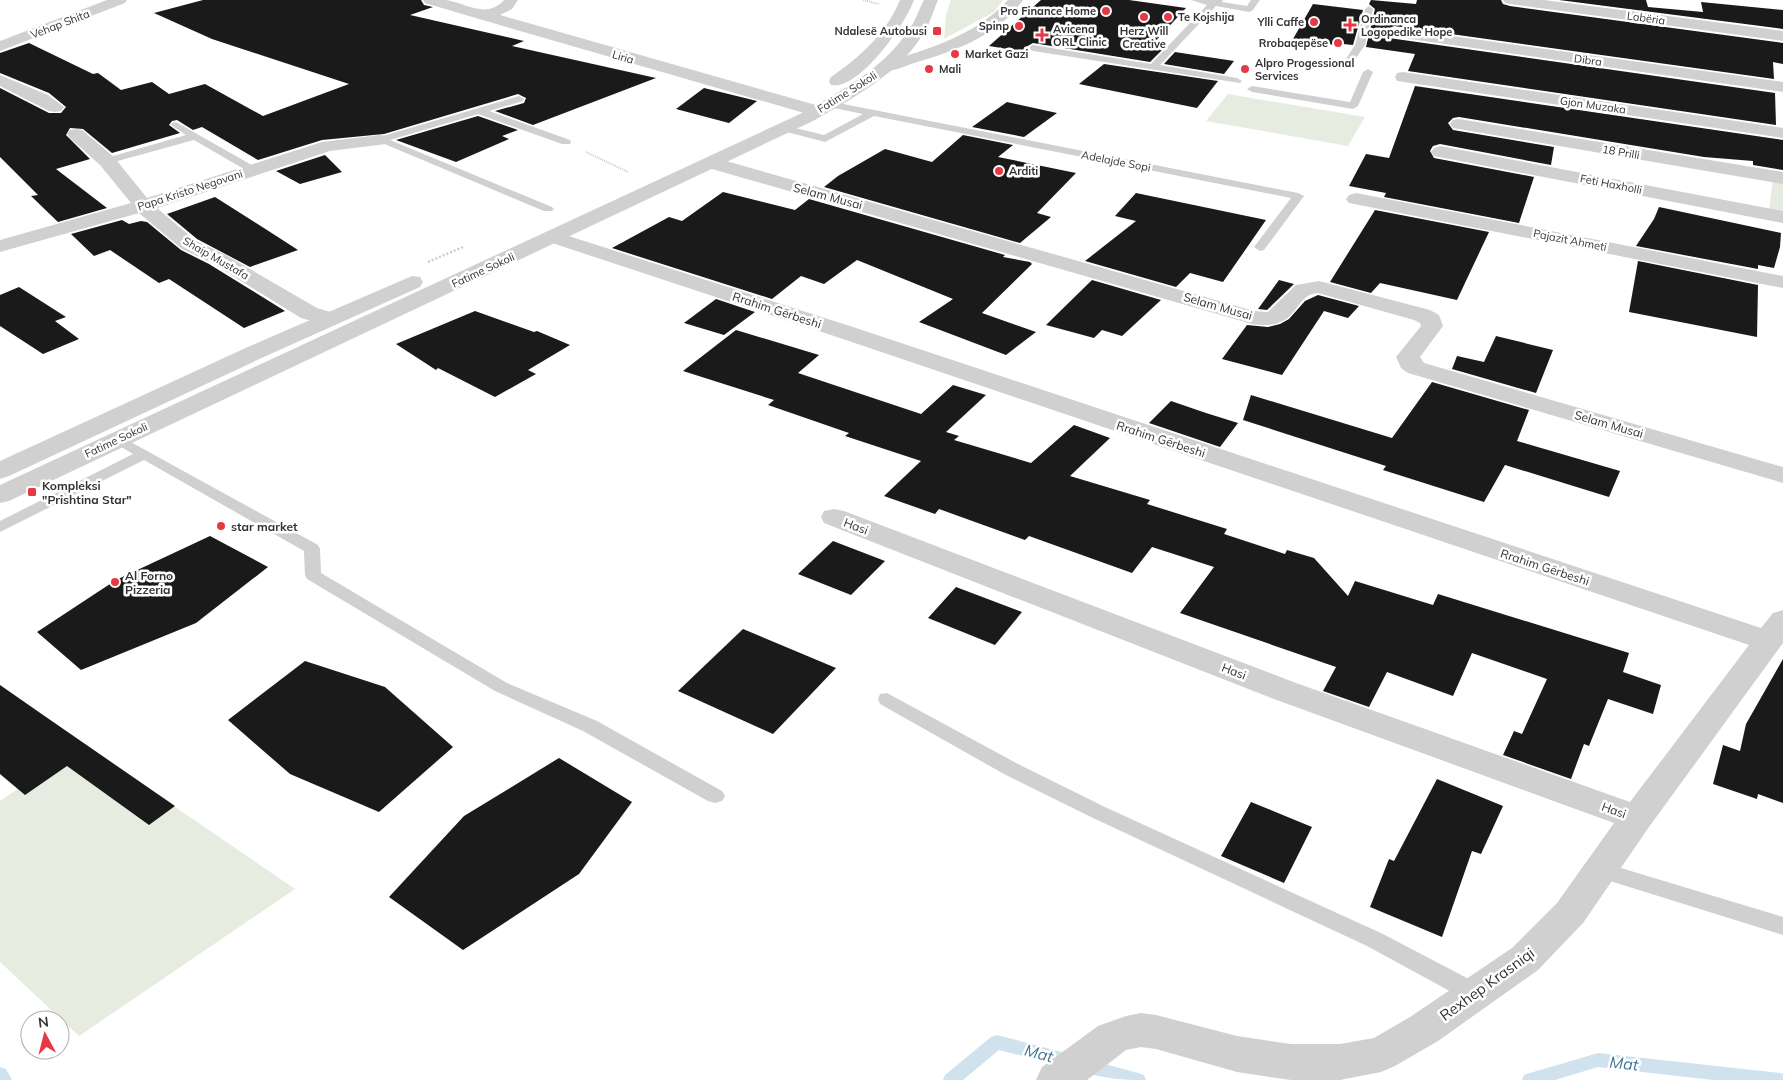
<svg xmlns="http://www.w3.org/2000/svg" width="1783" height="1080" viewBox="0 0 1783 1080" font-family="Mulish,sans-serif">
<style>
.green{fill:#e6ecdf}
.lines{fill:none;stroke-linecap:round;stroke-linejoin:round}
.stream{fill:#cfe2ee;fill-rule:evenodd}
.building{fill:#1a1a1a}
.path-far1{stroke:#cdcdcd;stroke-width:2;stroke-dasharray:1 1;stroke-linecap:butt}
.path{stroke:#cdcdcd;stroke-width:2.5;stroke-dasharray:2 2;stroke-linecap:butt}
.service{fill:#d0d0d0;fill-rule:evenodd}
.minor{fill:#d0d0d0;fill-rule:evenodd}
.tertiary{fill:#d0d0d0;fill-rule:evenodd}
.poi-dot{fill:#e63946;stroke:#fff;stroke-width:2}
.labels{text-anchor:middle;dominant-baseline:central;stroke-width:5;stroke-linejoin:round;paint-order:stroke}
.far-poi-label{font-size:11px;font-weight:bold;fill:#333;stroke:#fff;text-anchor:start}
.far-street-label{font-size:11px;fill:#333;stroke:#fff}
.street-label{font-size:12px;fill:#333;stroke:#fff}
.poi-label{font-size:12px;font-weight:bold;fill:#333;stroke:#fff;text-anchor:start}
.near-street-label{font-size:15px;fill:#333;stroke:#fff}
.near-water-label{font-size:16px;font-style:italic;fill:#3f7597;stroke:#fff}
</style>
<rect width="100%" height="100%" fill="#fff"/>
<g class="green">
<polygon points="951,0 1003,0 994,12 944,39 946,15"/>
<polygon points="1228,94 1365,117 1348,146 1206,121"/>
<polygon points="1773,178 1783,180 1783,213 1769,210"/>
<polygon points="83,744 295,889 79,1036 0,962 0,801"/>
</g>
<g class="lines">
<g class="stream">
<polygon points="997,1035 1069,1054 1075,1056 1077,1061 1075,1066 1069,1068 999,1050 963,1080 943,1080 945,1075 991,1037"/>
<polygon points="1598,1053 1780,1073 1783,1074 1783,1080 1713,1080 1598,1067 1555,1080 1522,1080 1524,1075 1530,1073"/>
<path d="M1087,1059L1138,1073L1144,1075L1146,1080C1123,1080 1103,1079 1081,1071L1079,1066L1081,1061Z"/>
<polygon points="0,1067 6,1069 12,1080 0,1080"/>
</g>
</g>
<g class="building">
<polygon points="203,0 421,0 424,5 433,7 410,15 524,41 512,46 656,78 533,125 495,111 524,103 526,98 518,94 384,134 322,140 258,160 202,127 193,130 177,120 172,121 169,125 180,133 112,153 83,129 70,128 66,135 90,159 56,169 107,208 58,222 31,196 38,195 0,157 0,88 49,113 61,113 66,107 49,93 0,73 0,53 29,43 93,74 98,73 121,90 152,82 169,94 205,84 263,116 349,84 212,39 154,13"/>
<polygon points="1041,0 1129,0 1186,8 1149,48 1162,50 1150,62 1033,43 1026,47 1028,50 1026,52 989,46"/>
<polygon points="1371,0 1416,4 1417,0 1501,0 1503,4 1510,6 1783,43 1783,64 1773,62 1774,79 1394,26 1388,29 1384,33 1389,38 1775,93 1776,125 1408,71 1415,54 1366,47 1375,9 1369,4"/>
<polygon points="1559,0 1646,0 1648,7 1703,12 1701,2 1783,10 1783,29"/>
<polygon points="1313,4 1363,10 1353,45 1343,44 1342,46 1293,39"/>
<polygon points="1175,52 1234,61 1224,74 1164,64"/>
<polygon points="1104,64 1218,81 1197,108 1079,84"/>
<polygon points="1415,86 1783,140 1783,170 1753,165 1753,161 1704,157 1459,117 1453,118 1448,123 1453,130 1554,147 1551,165 1440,144 1433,146 1430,151 1434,158 1534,177 1519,223 1384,197 1386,193 1349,186 1366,154 1389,158"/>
<polygon points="704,88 753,100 757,101 729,123 676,109"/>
<polygon points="1007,102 1057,113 1024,137 972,127"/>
<polygon points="478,116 518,130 502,136 509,139 456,162 396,140"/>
<polygon points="963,135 1013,145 998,157 1076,173 1037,213 1051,217 1020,243 824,187 838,176 885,149 932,162"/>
<polygon points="325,155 342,172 300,184 276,171"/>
<polygon points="723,192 795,210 809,199 1005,255 1003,257 1030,262 1032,264 982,313 1036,332 1006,355 919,322 953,299 857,260 824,284 801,276 772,299 612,248 669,217 682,221"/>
<polygon points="1136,193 1266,220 1223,282 1190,273 1176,287 1085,261 1136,221 1115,216"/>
<polygon points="215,197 267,230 298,250 250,267 197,239 167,214"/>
<polygon points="1659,207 1781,233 1780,247 1774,268 1758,265 1758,269 1636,246 1654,219"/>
<polygon points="1375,210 1489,232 1457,300 1380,283 1371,293 1330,282"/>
<polygon points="122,220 129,224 141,221 147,222 181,250 209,264 285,311 244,328 169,279 159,283 110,250 94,256 71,234"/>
<polygon points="1638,261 1758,285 1757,337 1629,312"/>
<polygon points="1092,280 1161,300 1122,336 1102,330 1094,338 1046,325"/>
<polygon points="1279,280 1294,284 1267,310 1258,309"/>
<polygon points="19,287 66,317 55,321 79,339 43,354 0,326 0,295"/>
<polygon points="1318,295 1359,306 1348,318 1324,311 1282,375 1222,359 1247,325 1268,327 1280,324 1289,319 1305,301"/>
<polygon points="716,299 755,312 724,335 684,323"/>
<polygon points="475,311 534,332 537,331 570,345 528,370 536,374 495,397 438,368 436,370 396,344"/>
<polygon points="736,330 819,355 798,373 921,414 953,385 986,395 946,432 959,436 954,440 1031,463 1074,425 1110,438 1070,476 1150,500 1147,504 1227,529 1224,534 1285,554 1287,550 1314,558 1348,596 1355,581 1433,605 1438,594 1629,653 1623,672 1661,685 1653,714 1608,699 1589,746 1584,744 1571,779 1503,755 1514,731 1522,734 1547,679 1472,653 1453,696 1387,672 1369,707 1323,691 1336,667 1180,613 1214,567 1152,547 1132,573 1029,536 1025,540 939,509 935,514 884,496 921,461 845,436 849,433 768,405 774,400 683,371"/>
<polygon points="1496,336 1553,350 1536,393 1452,369 1457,356 1484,362"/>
<polygon points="1432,382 1529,410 1517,441 1620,471 1609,497 1505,465 1484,502 1383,470 1386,466 1243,420 1251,395 1392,438"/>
<polygon points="1171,401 1206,413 1238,423 1220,447 1149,423"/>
<polygon points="210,536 268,567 196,623 81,670 37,632 116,580"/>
<polygon points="833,541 885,561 851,595 798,574"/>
<polygon points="956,587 1022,612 995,645 928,618"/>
<polygon points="743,629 836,668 773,734 678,691"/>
<polygon points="1783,659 1783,803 1758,794 1757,799 1713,784 1723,745 1740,751 1746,724"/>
<polygon points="305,661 385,687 453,747 379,812 290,774 228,720"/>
<polygon points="0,685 46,717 175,806 149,825 67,766 25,795 0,774"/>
<polygon points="559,758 632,802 579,874 463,950 389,897 464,816"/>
<polygon points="1437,779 1503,806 1481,854 1472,851 1442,937 1370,907 1389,859 1394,861"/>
<polygon points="1251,802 1312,827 1284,883 1221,856"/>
</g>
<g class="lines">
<g class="path-far1">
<polyline points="863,0 879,4"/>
<polyline points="586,152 628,172"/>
</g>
<polyline class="path" points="428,262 463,247"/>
<g class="service">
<polygon points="1191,0 1223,0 1222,2 1247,6 1251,0 1260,0 1252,11 1249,12 1216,6 1160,65 1237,78 1242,81 1240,83 1033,51 1028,48 1033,45 1151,64 1207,5"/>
<polygon points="1369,6 1373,9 1365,45 1352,64 1346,64 1344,62 1355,45 1365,9"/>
<polygon points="1368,69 1373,72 1358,106 1353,109 1252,92 1247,89 1252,86 1350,102 1363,72"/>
<polygon points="519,96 524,99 523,101 489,111 570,140 571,142 570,144 562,144 478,114 390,140 552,207 554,209 552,211 544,211 375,140 376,138"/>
<polygon points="828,101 1298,193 1304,196 1264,250 1260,251 1254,247 1291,198 874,116 825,142 779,130 778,128 783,125 824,135 863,114 824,106 824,102"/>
<polygon points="176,122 257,168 259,170 253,173 249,172 194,140 107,164 102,161 103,159 186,135 171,125 172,123"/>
<polygon points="118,435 318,545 320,549 321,573 507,683 597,721 722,791 725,796 722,801 715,803 708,801 583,731 495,691 307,579 305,575 304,551 144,460 0,532 0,521 133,454 113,442 111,439 113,436"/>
<polygon points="887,693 1018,764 1107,808 1383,934 1484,987 1487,994 1484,1001 1476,1004 1468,1001 1367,946 1093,818 1004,774 880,704 878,699 880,694"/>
<polygon points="1601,862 1783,917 1783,935 1594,876 1591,870 1594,864"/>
</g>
<g class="minor">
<polygon points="107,0 127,0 125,3 0,51 0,41"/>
<path d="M423,0C431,0 439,0 447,0C467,4 487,19 504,0H518L512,9L500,15L823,107L826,111L823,115L817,116L811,115L479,19L425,3Z"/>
<path d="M1008,0H1023C998,36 954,51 914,63C903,67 891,73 880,70L878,67L880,64C927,49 974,37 1008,0Z"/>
<polygon points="1503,0 1544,0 1783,31 1783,41 1510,4 1505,3"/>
<polygon points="1394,28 1783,82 1783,92 1389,36 1386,33 1389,30"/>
<polygon points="1403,72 1783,128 1783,138 1397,81 1395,77 1397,73"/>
<polygon points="0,75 48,95 64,107 61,111 55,112 49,111 0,86"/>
<polygon points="1459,119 1783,172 1783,184 1453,128 1450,124 1453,120"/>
<polygon points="76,129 82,130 114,157 147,198 322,142 380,135 386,136 389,140 386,144 330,151 157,208 196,241 224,254 317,308 337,314 340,319 337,324 329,326 301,318 210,262 182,249 139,213 0,252 0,240 131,203 100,165 70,138 67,134 70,130"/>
<polygon points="1440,146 1783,211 1783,223 1434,156 1431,152 1434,148"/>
<path d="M712,157L1254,311L1268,312L1296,285L1319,281L1430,310L1439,315L1443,326L1420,357L1424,363L1783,467V483L1408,373L1401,368L1396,357L1421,326L1420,323L1414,320L1318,293C1292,294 1301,332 1252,324L705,167L703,163L705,159Z"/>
<polygon points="1356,193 1783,276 1783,288 1349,203 1346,199 1349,195"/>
<polygon points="553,231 853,327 1761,628 1773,613 1783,610 1783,643 1649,827 1583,923 1538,970 1438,1041 1395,1066 1381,1072 1340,1080 1291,1080 1237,1072 1156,1049 1141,1047 1126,1050 1087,1080 1036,1080 1042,1067 1098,1026 1126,1016 1141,1013 1156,1015 1237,1036 1291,1044 1340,1044 1374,1038 1410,1017 1512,948 1557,903 1614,823 1274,699 824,523 821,517 824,511 834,509 844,511 1296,683 1630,802 1749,645 837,337 546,241 543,237 546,233"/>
</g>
<g class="tertiary">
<path d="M900,0H914C906,23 859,91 831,85L829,81L831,77C860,57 886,34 900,0Z"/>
<path d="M924,0H938C934,9 931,20 926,29C903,72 853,98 813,121L9,501L0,503V485L800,114C840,92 885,68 910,28C916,20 919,9 924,0Z"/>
<polygon points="412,276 420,277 423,282 420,287 266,356 9,476 0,479 0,461 250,346"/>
</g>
</g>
<g class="poi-dot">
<circle cx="1106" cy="11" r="5"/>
<circle cx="1144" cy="17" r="5"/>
<circle cx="1168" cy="17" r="5"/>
<circle cx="1314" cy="22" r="5"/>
<path d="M1347.5 17.5h5v5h5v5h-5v5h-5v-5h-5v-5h5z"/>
<circle cx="1019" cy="26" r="5"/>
<rect x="932" y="26" width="10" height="10" rx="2.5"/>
<path d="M1039.5 27.5h5v5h5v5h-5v5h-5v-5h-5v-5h5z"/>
<circle cx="1338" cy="43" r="5"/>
<circle cx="955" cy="54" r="5"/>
<circle cx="929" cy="69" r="5"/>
<circle cx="1245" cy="69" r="5"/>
<circle cx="999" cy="171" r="5"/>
<rect x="27" y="487" width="10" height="10" rx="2.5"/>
<circle cx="221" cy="526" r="5"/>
<circle cx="115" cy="582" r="5"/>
</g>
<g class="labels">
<g class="far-poi-label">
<text x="1096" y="11" text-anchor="end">Pro Finance Home</text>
<text x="1178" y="17">Te Kojshija</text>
<text x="1361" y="19">Ordinanca<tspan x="1361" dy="13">Logopedike Hope</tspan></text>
<text x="1304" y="22" text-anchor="end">Ylli Caffe</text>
<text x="1009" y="26" text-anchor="end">Spinp</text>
<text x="1053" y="29">Avicena<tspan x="1053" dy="13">ORL Clinic</tspan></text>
<text x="927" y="31" text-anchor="end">Ndalesë Autobusi</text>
<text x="1144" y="31" text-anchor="middle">Herz Will<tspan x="1144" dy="13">Creative</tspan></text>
<text x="1328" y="43" text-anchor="end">Rrobaqepëse</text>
<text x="965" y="54">Market Gazi</text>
<text x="1255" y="63">Alpro Progessional<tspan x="1255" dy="13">Services</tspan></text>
<text x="939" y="69">Mali</text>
<text x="1009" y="171">Arditi</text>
</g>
<g class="far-street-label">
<text transform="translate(1646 18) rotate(8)">Labëria</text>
<text transform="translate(60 24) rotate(-21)">Vehap Shita</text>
<text transform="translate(623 57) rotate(16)">Liria</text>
<text transform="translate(1588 60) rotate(8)">Dibra</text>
<text transform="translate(847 92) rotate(-32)">Fatime Sokoli</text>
<text transform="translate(1593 105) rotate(8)">Gjon Muzaka</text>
<text transform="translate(1621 152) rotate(10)">18 Prilli</text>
<text transform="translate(1116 161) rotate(11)">Adelajde Sopi</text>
<text transform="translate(1611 184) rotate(11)">Feti Haxholli</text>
<text transform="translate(190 190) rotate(-18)">Papa Kristo Negovani</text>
<text transform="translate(1570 240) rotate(11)">Pajazit Ahmeti</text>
<text transform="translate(216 258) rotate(30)">Shaip Mustafa</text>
<text transform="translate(483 270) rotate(-25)">Fatime Sokoli</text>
<text transform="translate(116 440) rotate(-25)">Fatime Sokoli</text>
</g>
<g class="street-label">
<text transform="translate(828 196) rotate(15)">Selam Musai</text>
<text transform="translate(1218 306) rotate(16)">Selam Musai</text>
<text transform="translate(777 310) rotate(18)">Rrahim Gërbeshi</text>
<text transform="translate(1609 424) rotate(16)">Selam Musai</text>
<text transform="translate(1161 439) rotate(18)">Rrahim Gërbeshi</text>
<text transform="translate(856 526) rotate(21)">Hasi</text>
<text transform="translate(1545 567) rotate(18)">Rrahim Gërbeshi</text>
<text transform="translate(1234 671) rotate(21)">Hasi</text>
<text transform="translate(1614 810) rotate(20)">Hasi</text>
</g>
<g class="poi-label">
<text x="42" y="485">Kompleksi<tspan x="42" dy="14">"Prishtina Star"</tspan></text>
<text x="231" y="526">star market</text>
<text x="125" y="575">Al Forno<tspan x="125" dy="14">Pizzeria</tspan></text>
</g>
<g class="near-street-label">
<text transform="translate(1487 984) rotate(-36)">Rexhep Krasniqi</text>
</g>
<g class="near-water-label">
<text transform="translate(1039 1053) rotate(15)">Mat</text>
<text transform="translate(1624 1063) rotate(6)">Mat</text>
</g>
</g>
<g transform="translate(45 1035) rotate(353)"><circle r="24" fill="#ffffff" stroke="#adadad"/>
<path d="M0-4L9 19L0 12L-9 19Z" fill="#e63946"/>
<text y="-8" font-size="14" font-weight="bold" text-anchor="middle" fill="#333333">N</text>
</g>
</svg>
